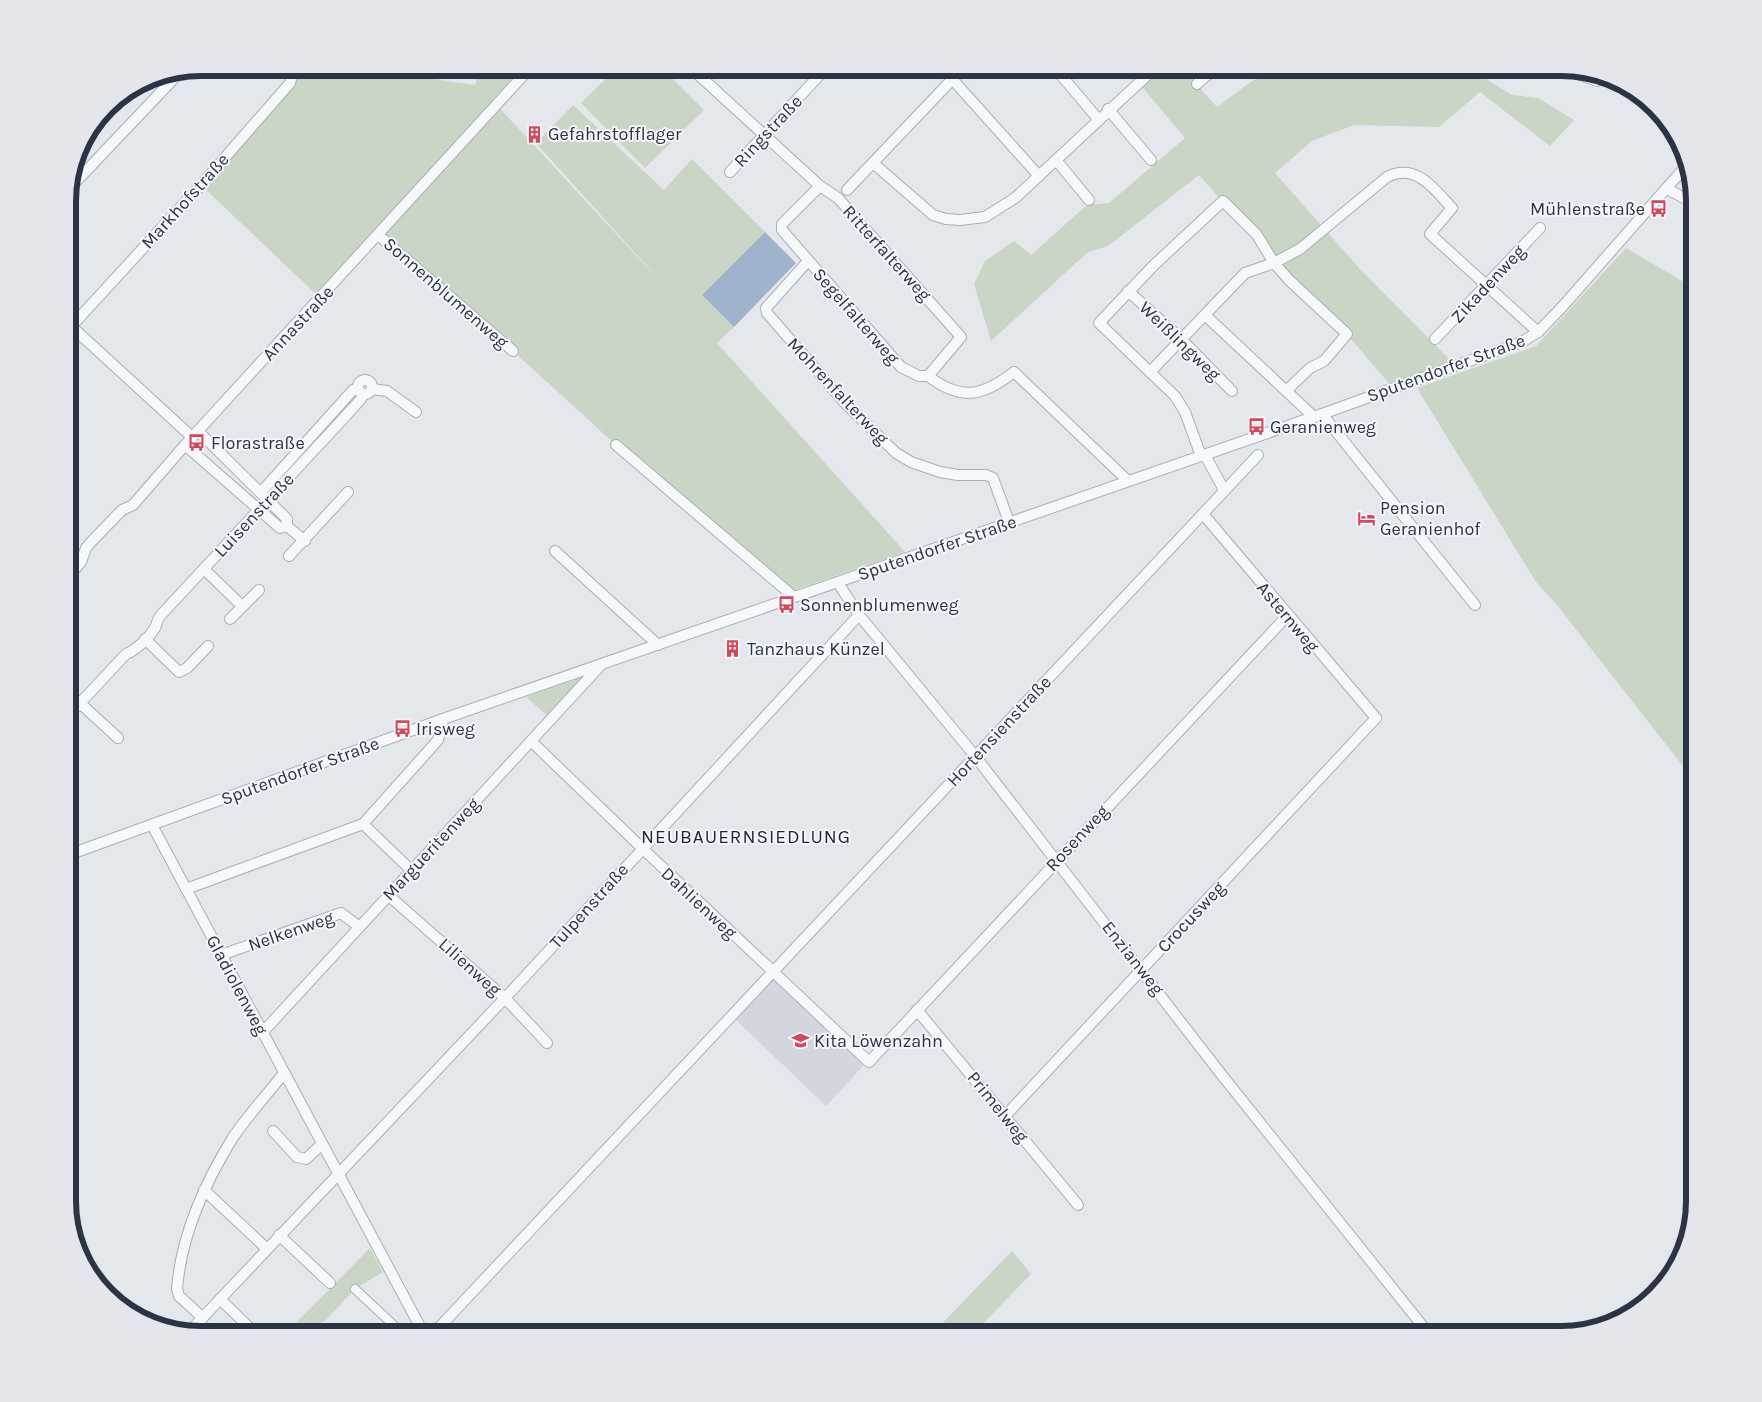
<svg xmlns="http://www.w3.org/2000/svg" width="1762" height="1402" viewBox="0 0 1762 1402" font-family="Karla,sans-serif">
<style>
.built{fill:#d2d6de}
.green{fill:#c9d6c5}
.water{fill:#9fb4cc}
.lines{fill:none;stroke-linecap:round;stroke-linejoin:round}
.pedestrian-casing{stroke:#a9aeb7;stroke-width:10}
.minor-casing{stroke:#a9aeb7;stroke-width:12}
.secondary-casing{stroke:#a9aeb7;stroke-width:16}
.pedestrian{stroke:#f7f8fa;stroke-width:8}
.minor{stroke:#f7f8fa;stroke-width:10}
.secondary{stroke:#fff;stroke-width:14}
.labels{text-anchor:middle;dominant-baseline:central;stroke-width:4;stroke-linejoin:round;paint-order:stroke}
.street-label{font-size:18px;fill:#2b3445;stroke:#f4f6f9}
.poi-label{font-size:18px;fill:#2b3445;stroke:#f4f6f9;text-anchor:start}
.neighbourhood-label{font-size:19px;letter-spacing:1px;fill:#1d2536;stroke:#f4f6f9}
.rim{fill:none;stroke:#2b3445;stroke-width:6}
</style>
<rect width="100%" height="100%" fill="#e4e7ec"/>
<polygon class="built" points="774,977 865,1064 826,1106 734,1018"/>
<g class="green">
<polygon points="299,68 434,68 439,80 475,85 481,68 523,68 492,100 671,293 536,143 573,105 664,190 692,159 765,232 702,295 734,327 717,343 905,552 789,592 616,445 513,351 378,235 320,298 201,185 294,87"/>
<polygon points="617,68 662,68 704,110 645,168 581,103"/>
<polygon points="1126,68 1182,68 1217,107 1252,81 1278,69 1338,76 1339,68 1482,68 1478,74 1512,95 1538,98 1574,120 1550,146 1480,92 1439,127 1354,125 1312,141 1275,173 1359,268 1453,363 1391,386 1347,334 1318,309 1199,175 1108,246 1088,252 991,341 974,284 985,261 1014,241 1031,255 1087,205 1109,203 1185,138"/>
<polygon points="1626,248 1694,288 1694,780 1556,604 1536,582 1417,388 1536,346"/>
<polygon points="581,676 583,677 549,717 526,697"/>
<polygon points="370,1248 383,1272 355,1289 326,1320 304,1334 285,1334"/>
<polygon points="1012,1251 1031,1274 973,1334 932,1334"/>
</g>
<polygon class="water" points="765,232 796,263 734,327 702,295"/>
<g class="lines">
<defs>
<polyline id="pedestrian" points="355,1289 403,1334"/>
<g id="minor">
<polyline points="691,68 820,186 838,198 961,337 928,376"/>
<polyline points="1055,68 1098,119"/>
<polyline points="1562,68 1597,81 1601,76"/>
<polyline points="702,77 710,68"/>
<polyline points="953,80 1039,176"/>
<polyline points="1197,84 1215,68"/>
<polyline points="1108,109 1151,160"/>
<polyline points="1056,160 1089,200"/>
<polyline points="873,163 933,215 946,219 960,220 985,217 1015,198 1155,68"/>
<polyline points="730,172 826,68"/>
<path d="M820,186L782,224V230L901,367L919,376H928C961,401 982,397 1014,372L1128,481"/>
<polyline points="1667,189 1694,203"/>
<polyline points="68,190 180,72"/>
<polyline points="847,190 963,68"/>
<polyline points="378,235 513,351"/>
<polyline points="808,261 766,308 767,313 846,404 896,453 911,462 940,472 958,475 986,475 993,478 1009,522"/>
<polyline points="1128,291 1181,339 1232,391"/>
<polyline points="1205,315 1314,417"/>
<polyline points="71,326 192,437"/>
<polyline points="68,330 201,185 290,83 294,68"/>
<polyline points="1435,339 1540,228"/>
<path d="M1150,372L1245,273L1274,263L1300,249L1387,177C1416,162 1434,189 1452,208L1430,234L1538,332"/>
<circle cx="365" cy="387" r="7"/>
<polyline points="372,389 387,391 416,412"/>
<polyline points="1322,414 1475,605"/>
<polyline points="185,445 280,528 287,526 287,519 198,431"/>
<polyline points="616,445 794,597"/>
<polyline points="1205,455 1224,490"/>
<polyline points="1201,456 1185,412 1175,396 1099,323 1154,265 1223,201 1257,235 1274,263 1290,281 1347,334 1324,361 1310,368 1287,390"/>
<polyline points="262,491 353,390 358,389"/>
<polyline points="287,526 305,541"/>
<polyline points="555,551 658,645"/>
<polyline points="289,556 348,492"/>
<polyline points="204,569 242,606"/>
<polyline points="68,577 81,562 86,548 92,541 122,510 133,505 185,445 530,68"/>
<polyline points="838,583 859,615 975,756 1221,1074 1429,1334"/>
<polyline points="230,619 259,590"/>
<polyline points="145,639 179,672 187,668 208,646"/>
<polyline points="80,703 118,738"/>
<path d="M68,716L126,654C136,650 149,638 155,628C157,624 157,620 160,616L342,420L361,399L363,394"/>
<polyline points="532,742 642,848 869,1062 1287,616"/>
<polyline points="363,824 411,870"/>
<polyline points="152,825 424,1334"/>
<polyline points="68,855 443,719 1322,414 1522,342 1538,332 1563,306 1686,166"/>
<polyline points="186,889 363,824 438,740 443,719"/>
<polyline points="388,895 505,998 547,1043"/>
<polyline points="221,955 341,913 358,926"/>
<polyline points="917,1010 1078,1205"/>
<polyline points="262,1033 600,666"/>
<polyline points="1006,1115 1376,718 1203,514"/>
<polyline points="273,1131 297,1157 306,1159 322,1144"/>
<polyline points="204,1190 266,1248"/>
<polyline points="279,1235 330,1283"/>
<polyline points="220,1299 256,1334"/>
<path d="M203,1318L179,1296L177,1289C181,1237 205,1183 232,1139C247,1116 267,1095 284,1073"/>
<polyline points="189,1332 505,998 859,615"/>
<polyline points="433,1334 1258,455"/>
</g>
<polyline id="secondary" points="1644,1302 1672,1272"/>
</defs>
<use href="#pedestrian" class="pedestrian-casing"/>
<use href="#minor" class="minor-casing"/>
<use href="#secondary" class="secondary-casing"/>
<use href="#pedestrian" class="pedestrian"/>
<use href="#minor" class="minor"/>
<use href="#secondary" class="secondary"/>
</g>
<defs>
<symbol id="building-bare" viewBox="-9 -9 18 18"><path d="M-4-6H4V6H1V3H-1V6H-4ZM-2.5-4.3h1.7v1.8h-1.7ZM.8-4.3h1.7v1.8H.8ZM-2.5-1h1.7V.8h-1.7ZM.8-1h1.7V.8H.8Z" fill="#d1495b" stroke="#f4f6f9" stroke-width="2.5" paint-order="stroke"/></symbol>
<symbol id="bus-bare" viewBox="-9 -9 18 18"><path d="M-5-6H5V4H4V6H2V4H-2V6H-4V4H-5ZM-3.5-4V0h7V-4ZM-3.5 1.2v1.5H-2V1.2ZM2 1.2v1.5H3.5V1.2Z" fill="#d1495b" stroke="#f4f6f9" stroke-width="2.5" paint-order="stroke"/></symbol>
<symbol id="hotel-bare" viewBox="-9 -9 18 18"><path d="M-6-4.5h1.5V1H6V5H4.5V3h-9V5H-6ZM-4 0a1.8 1.8 0 1 1 3.6 0ZM.5 0V-2.5h3Q6-2.5 6 0Z" fill="#d1495b" stroke="#f4f6f9" stroke-width="2.5" paint-order="stroke"/></symbol>
<symbol id="school-bare" viewBox="-9 -9 18 18"><path d="M0-5L7-2L0 1L-7-2ZM-4 1L0 2.5L4 1V4Q0 6-4 4Z" fill="#d1495b" stroke="#f4f6f9" stroke-width="2.5" paint-order="stroke"/></symbol>
</defs>
<g fill-rule="evenodd">
<use href="#building-bare" x="522" y="122" width="25" height="25"/>
<use href="#bus-bare" x="1646" y="196" width="25" height="25"/>
<use href="#bus-bare" x="1244" y="414" width="25" height="25"/>
<use href="#bus-bare" x="184" y="430" width="25" height="25"/>
<use href="#hotel-bare" x="1354" y="506" width="25" height="25"/>
<use href="#bus-bare" x="774" y="592" width="25" height="25"/>
<use href="#building-bare" x="720" y="636" width="25" height="25"/>
<use href="#bus-bare" x="390" y="716" width="25" height="25"/>
<use href="#school-bare" x="788" y="1028" width="25" height="25"/>
</g>
<g class="labels">
<g class="street-label">
<text transform="translate(768 131) rotate(-47)">Ringstraße</text>
<text transform="translate(185 201) rotate(-48)">Markhofstraße</text>
<text transform="translate(887 253) rotate(48)">Ritterfalterweg</text>
<text transform="translate(1488 284) rotate(-47)">Zikadenweg</text>
<text transform="translate(446 293) rotate(41)">Sonnenblumenweg</text>
<text transform="translate(856 316) rotate(49)">Segelfalterweg</text>
<text transform="translate(298 323) rotate(-47)">Annastraße</text>
<text transform="translate(1180 341) rotate(44)">Weißlingweg</text>
<text transform="translate(1446 368) rotate(-20)">Sputendorfer Straße</text>
<text transform="translate(838 391) rotate(47)">Mohrenfalterweg</text>
<text transform="translate(254 515) rotate(-47)">Luisenstraße</text>
<text transform="translate(937 548) rotate(-19)">Sputendorfer Straße</text>
<text transform="translate(1288 617) rotate(50)">Asternweg</text>
<text transform="translate(999 731) rotate(-47)">Hortensienstraße</text>
<text transform="translate(300 771) rotate(-20)">Sputendorfer Straße</text>
<text transform="translate(1077 838) rotate(-47)">Rosenweg</text>
<text transform="translate(431 849) rotate(-47)">Margueritenweg</text>
<text transform="translate(699 903) rotate(43)">Dahlienweg</text>
<text transform="translate(589 906) rotate(-48)">Tulpenstraße</text>
<text transform="translate(1191 917) rotate(-47)">Crocusweg</text>
<text transform="translate(291 931) rotate(-19)">Nelkenweg</text>
<text transform="translate(1133 958) rotate(52)">Enzianweg</text>
<text transform="translate(470 967) rotate(42)">Lilienweg</text>
<text transform="translate(237 985) rotate(62)">Gladiolenweg</text>
<text transform="translate(998 1107) rotate(51)">Primelweg</text>
</g>
<g class="poi-label">
<text x="548" y="134">Gefahrstofflager</text>
<text x="1645" y="209" text-anchor="end">Mühlenstraße</text>
<text x="1270" y="427">Geranienweg</text>
<text x="211" y="443">Florastraße</text>
<text x="1380" y="508">Pension<tspan x="1380" dy="21">Geranienhof</tspan></text>
<text x="800" y="605">Sonnenblumenweg</text>
<text x="747" y="649">Tanzhaus Künzel</text>
<text x="416" y="729">Irisweg</text>
<text x="814" y="1041">Kita Löwenzahn</text>
</g>
<g class="neighbourhood-label">
<text x="746" y="837">NEUBAUERNSIEDLUNG</text>
</g>
</g>
<path d="M0 0H1762V1402H0ZM201 76H1561A125 125 0 0 1 1686 201V1201A125 125 0 0 1 1561 1326H201A125 125 0 0 1 76 1201V201A125 125 0 0 1 201 76Z" fill="#e4e6eb" fill-rule="evenodd"/>
<path class="rim" d="M201 76H1561A125 125 0 0 1 1686 201V1201A125 125 0 0 1 1561 1326H201A125 125 0 0 1 76 1201V201A125 125 0 0 1 201 76Z"/>
</svg>
